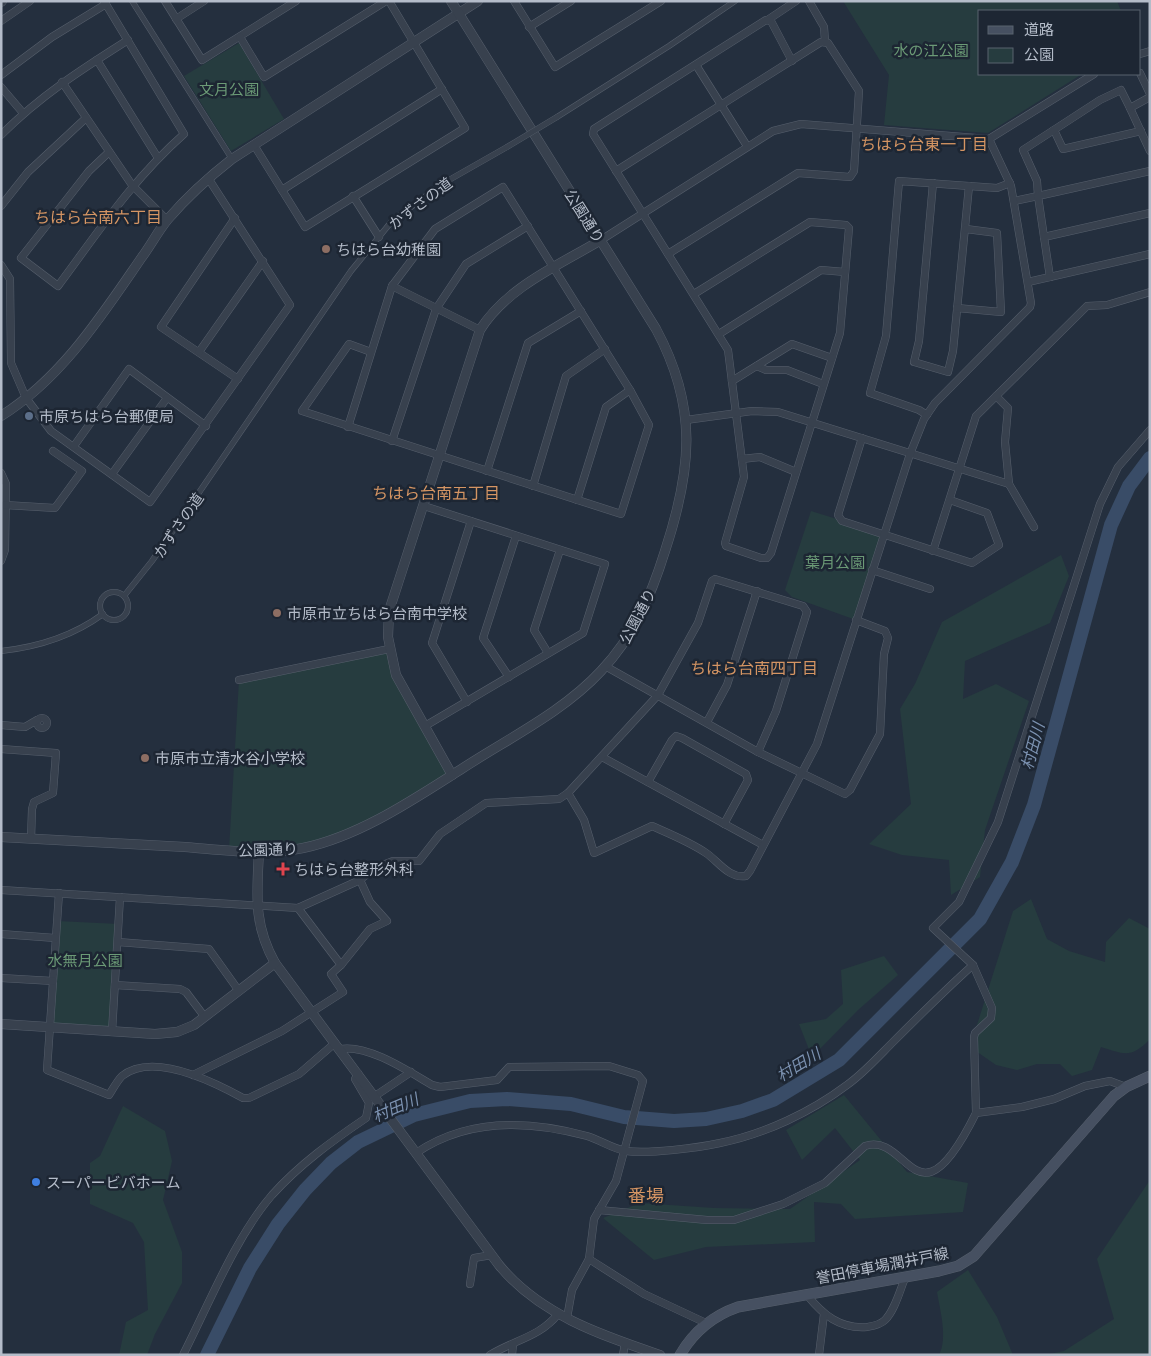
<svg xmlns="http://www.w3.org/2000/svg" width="1151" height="1356" viewBox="0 0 1151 1356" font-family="Barlow,'Noto Sans JP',sans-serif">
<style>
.green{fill:#263c3f}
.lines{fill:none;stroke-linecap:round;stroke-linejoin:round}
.river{stroke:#394c67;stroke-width:14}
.pedestrian-casing{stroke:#565f6c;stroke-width:6}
.minor-casing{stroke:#565f6c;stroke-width:8}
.tertiary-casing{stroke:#565f6c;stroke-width:10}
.secondary-casing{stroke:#565f6c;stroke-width:11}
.pedestrian{stroke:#38414e;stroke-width:5}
.minor{stroke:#38414e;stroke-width:7}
.tertiary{stroke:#38414e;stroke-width:9}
.secondary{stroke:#465061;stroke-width:10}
.pedestrian-bridge-casing{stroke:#565f6c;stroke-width:6;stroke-linecap:butt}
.pedestrian-bridge{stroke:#38414e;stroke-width:5}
.education-dot{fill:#8d6e63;stroke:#1d2633;stroke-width:2}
.service-dot{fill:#5c6f8a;stroke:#1d2633;stroke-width:2}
.health-dot{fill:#e0444e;stroke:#1d2633;stroke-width:2}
.shop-dot{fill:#3f7fe0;stroke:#1d2633;stroke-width:2}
.labels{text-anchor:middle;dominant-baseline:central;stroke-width:5;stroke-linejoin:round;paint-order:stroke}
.park-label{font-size:15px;fill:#6b9a76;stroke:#1d2633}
.street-label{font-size:15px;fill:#b4bcc9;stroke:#1d2633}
.poi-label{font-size:15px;fill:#b4bcc9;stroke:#1d2633;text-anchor:start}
.neighbourhood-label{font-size:16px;fill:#d59563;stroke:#1d2633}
.water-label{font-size:16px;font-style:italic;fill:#7c92b1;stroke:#1d2633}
.quarter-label{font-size:18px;fill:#d59563;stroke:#1d2633}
</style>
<rect width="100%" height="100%" fill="#242f3e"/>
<g class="green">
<polygon points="843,1 1117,1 1121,11 980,11 980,74 1082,74 988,133 884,125 889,75"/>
<polygon points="239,43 284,119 231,151 184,76"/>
<polygon points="811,511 885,534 856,620 792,597 785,590"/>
<polygon points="1061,555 1069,576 1050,623 965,661 963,699 996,684 1029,701 985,830 980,877 951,895 949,860 902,855 869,844 911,804 900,709 915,684 942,622"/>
<polygon points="389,649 396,675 452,775 383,816 303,848 229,850 239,680"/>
<path d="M1031,899L1047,939L1069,951L1105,962L1106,942L1129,918L1150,929V1039C1131,1059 1124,1054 1101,1047L1092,1070L1072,1076L1060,1064H1037L1017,1070L996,1065L970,1047L1013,911Z"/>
<polygon points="57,921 119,924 112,1032 51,1027"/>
<polygon points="884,956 898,975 858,1010 812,1057 799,1024 826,1019 843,1004 841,970"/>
<polygon points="844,1095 907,1172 968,1183 963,1212 855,1219 841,1204 814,1202 815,1242 706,1247 654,1260 603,1218 640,1203 714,1208 790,1209 860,1160 835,1128 802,1160 786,1130"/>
<polygon points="123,1106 165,1131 172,1161 163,1200 182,1252 182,1283 155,1334 147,1355 119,1355 126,1322 148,1310 144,1242 133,1223 90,1204 90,1163 100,1156"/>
<polygon points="1150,1180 1150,1355 1045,1355 1064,1351 1114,1319 1097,1259"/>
<path d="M968,1270L997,1317L1013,1355H939C948,1338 940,1310 937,1292Z"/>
</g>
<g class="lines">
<polyline class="river" points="207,1355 250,1268 278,1224 305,1190 331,1163 358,1142 414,1115 470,1101 507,1099 571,1104 624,1117 674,1121 706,1119 742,1111 773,1100 839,1060 980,919 1012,862 1034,805 1111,525 1129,486 1150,458"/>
<defs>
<g id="pedestrian">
<polyline points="132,1 232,159"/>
<polyline points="557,117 669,46 735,1"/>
<circle cx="114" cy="606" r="14"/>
<polyline points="124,596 152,561 351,271 392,221 442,184 507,147"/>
<path d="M1,651C38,647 73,636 103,614"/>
</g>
<g id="minor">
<path d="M104,1L184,134C132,180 99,231 58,286L21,258L89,171L109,152"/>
<polyline points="165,1 202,60 296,1"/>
<polyline points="514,1 555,67 661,1"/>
<polyline points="809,1 824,27 825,41"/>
<polyline points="176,19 204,1"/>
<polyline points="769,19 796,1"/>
<polyline points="1,21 30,1"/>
<polyline points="529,27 571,1"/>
<polyline points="240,37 264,77 386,1"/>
<polyline points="1140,54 1150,51"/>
<polyline points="97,60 158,158"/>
<polyline points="696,65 747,146"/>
<polyline points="1140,73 1150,94"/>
<polyline points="1,75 52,37 106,4"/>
<polyline points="62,82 132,185 167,220"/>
<polyline points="1,87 23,113"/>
<polyline points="1150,97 1130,108 1150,151"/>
<polyline points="1054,130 1063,149 1141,131"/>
<path d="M1,135C40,96 82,69 128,40"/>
<polyline points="254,145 305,227 465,128 389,1"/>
<polyline points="616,171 821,42 828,43 859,91 854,171 850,177 798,173 668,254"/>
<polyline points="933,183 919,341 914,362 948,372 953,351 969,186"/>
<polyline points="282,190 442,89"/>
<polyline points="353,196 379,237"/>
<polyline points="1014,201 1038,196 1037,181 1023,150 1100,100 1121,90 1130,108"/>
<polyline points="1,206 28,172 86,118"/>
<polyline points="235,218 161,327 238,379"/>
<polyline points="1044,237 1038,196 1150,171"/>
<polyline points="601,240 773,131 801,124 989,139 1094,74"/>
<polyline points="1,265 10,279 11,363 26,398 51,431 150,502 290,305 208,178"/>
<polyline points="1050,277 1044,237 1150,213"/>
<polyline points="1028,282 1150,254"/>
<polyline points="392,286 480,330"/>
<polyline points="694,294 810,222 846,225 849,228 840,333 771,553 767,558 761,558 726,546 725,543 744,477 728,350 593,134 594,129 766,20 771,21 792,61"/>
<polyline points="957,308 1001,312 997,233 966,229"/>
<polyline points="719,334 821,270 845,272"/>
<polyline points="199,352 263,261"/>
<polyline points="757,366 766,370 787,370 823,384"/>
<polyline points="732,381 792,344 832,358"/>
<polyline points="996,396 1008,408 1005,442 1009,484 1034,527"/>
<polyline points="927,415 919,410 870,393 886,336 899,181 997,188 1010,183"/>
<polyline points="686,420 752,411 778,412 1009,484"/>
<polyline points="348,427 392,286 435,229 503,187 630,390 649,425 621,514 302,411 349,344 371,352"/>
<polyline points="862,438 838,515 842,521 972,563 999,545 987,513 950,500"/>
<polyline points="392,441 436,309 466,264 528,226"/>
<polyline points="74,446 129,369 206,426"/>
<polyline points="742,459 760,457 796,472"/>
<polyline points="487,471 528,343 581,311"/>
<polyline points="1,473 6,484 5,550 1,561"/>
<polyline points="112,474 167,398"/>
<polyline points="533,486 566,376 605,349"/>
<polyline points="577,500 606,407 630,390"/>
<polyline points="5,505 55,508 82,471 53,451"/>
<polyline points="424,506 605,564 583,633 425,726"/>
<polyline points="933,551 976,416 1087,306 1107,305 1150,292"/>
<polyline points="872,570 930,589"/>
<polyline points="548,653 534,630 560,550"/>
<polyline points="605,666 758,752 845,794 850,790 880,734 884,654 888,638 885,631 856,620"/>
<polyline points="509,677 483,638 516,536"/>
<polyline points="239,680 389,649"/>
<polyline points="467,702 432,643 471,521"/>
<circle cx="42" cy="723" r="5"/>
<polyline points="707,722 727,685 757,591"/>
<polyline points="1,725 25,727 37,720"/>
<polyline points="1,749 56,753 53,793 34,802 32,809 31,839"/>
<polyline points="602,757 763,845"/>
<polyline points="648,782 672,740 676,736 682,738 746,774 748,780 724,824"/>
<path d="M568,793L584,820L594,853L652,826C670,834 690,842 706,853C718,861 729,879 746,876L750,871L817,744L910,454L924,419L935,403L1030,307L1031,303L1011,186L989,139"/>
<polyline points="1,890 298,908 360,880 375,868 393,861 419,861 440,834 486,803 559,799 568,793 658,695 698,623 712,581 715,579 803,606 807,612 776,711 758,752"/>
<path d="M59,893L47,1070L109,1095C113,1089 117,1081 122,1076C153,1051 214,1082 243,1098H249L299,1074L335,1043"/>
<polyline points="298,908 341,965"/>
<polyline points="1,934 55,938"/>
<polyline points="118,942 209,949 239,991"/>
<polyline points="1,978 53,981"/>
<polyline points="115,985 180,989 186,992 204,1016"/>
<polyline points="112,1032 120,897"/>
<path d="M340,1049C368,1044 408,1071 432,1085L440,1087L497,1080L509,1067L609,1066L638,1075L643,1081L616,1181L594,1219L589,1259L572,1290L567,1318"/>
<polyline points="193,1075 282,1031 343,992 331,974 341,965 370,929 387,921 370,902 360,880"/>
<polyline points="375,1096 411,1072"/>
<polyline points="976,1113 974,1037 975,1033 991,1018 992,1008 973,965 933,928 959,902 998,822 1100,504 1118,467 1150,430"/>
<path d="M416,1153C467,1118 529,1120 587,1136C600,1140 613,1149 626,1151C649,1154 697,1148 720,1143C765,1134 811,1112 847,1085C864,1073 879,1056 894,1041C920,1015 946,989 973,965"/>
<path d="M599,1210L707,1220H734L783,1204L825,1183L865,1146C909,1131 916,1234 976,1113L1022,1107L1054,1099L1085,1086L1110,1081L1126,1087"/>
<polyline points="589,1259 644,1294 706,1323"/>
<polyline points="470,1284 474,1258 492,1255"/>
<path d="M807,1295C823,1315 840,1329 867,1327C873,1326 880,1325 885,1320C895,1310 900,1290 905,1278"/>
<path d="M183,1355C209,1304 235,1238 272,1195C300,1164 332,1141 366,1118L369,1103L355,1079L358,1073"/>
<path d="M490,1355C514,1340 540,1337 558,1314"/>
<polyline points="512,1355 513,1344"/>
<polyline points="623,1355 625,1343"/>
<polyline points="819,1355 824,1314"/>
</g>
<g id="tertiary">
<polyline points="1,2 2,1"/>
<path d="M1,416C62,378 102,315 142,257C151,245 158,231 168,219C187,197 209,177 232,159L478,1"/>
<path d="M452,775L396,675L388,637L389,611L480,330C507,287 559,265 601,240"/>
<path d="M1,837C63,840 124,844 185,847C224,850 265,856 303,848C360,836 414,799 463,768C509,738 563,712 601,671C634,636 651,596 665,551C692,469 698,407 656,329L451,1"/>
<path d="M259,851C257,894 253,924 275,963L499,1265C540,1315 601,1335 660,1355"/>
<polyline points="1,1024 155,1034 177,1032 194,1025 275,963"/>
</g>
<path id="secondary" d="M680,1355C694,1331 712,1316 738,1307L939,1271L958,1266L974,1256L1114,1096L1126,1087L1150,1076"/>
</defs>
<use href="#pedestrian" class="pedestrian-casing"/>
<use href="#minor" class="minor-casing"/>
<use href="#tertiary" class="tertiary-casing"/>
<use href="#secondary" class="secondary-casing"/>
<use href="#pedestrian" class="pedestrian"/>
<use href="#minor" class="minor"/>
<use href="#tertiary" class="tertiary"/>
<use href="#secondary" class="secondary"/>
<defs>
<polyline id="pedestrian-bridge" points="507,147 557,117"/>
</defs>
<use href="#pedestrian-bridge" class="pedestrian-bridge-casing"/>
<use href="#pedestrian-bridge" class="pedestrian-bridge"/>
</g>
<g class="education-dot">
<circle cx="326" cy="249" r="5"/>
<circle cx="277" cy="613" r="5"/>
<circle cx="145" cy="758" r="5"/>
</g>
<circle class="service-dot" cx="29" cy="416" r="5"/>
<path class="health-dot" d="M280.5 861.5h5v5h5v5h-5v5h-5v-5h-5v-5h5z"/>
<circle class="shop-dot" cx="36" cy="1182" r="5"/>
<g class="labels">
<g class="park-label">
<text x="931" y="50">水の江公園</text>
<text x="229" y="89">文月公園</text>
<text x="835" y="562">葉月公園</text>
<text x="85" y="960">水無月公園</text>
</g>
<g class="street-label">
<text transform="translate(420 203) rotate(-37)">かずさの道</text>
<text transform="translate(585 216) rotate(58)">公園通り</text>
<text transform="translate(178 525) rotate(-55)">かずさの道</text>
<text transform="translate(637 616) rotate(-62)">公園通り</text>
<text transform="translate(268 849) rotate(-2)">公園通り</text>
<text transform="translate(882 1265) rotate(-11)">誉田停車場潤井戸線</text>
</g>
<g class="poi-label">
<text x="336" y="249">ちはら台幼稚園</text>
<text x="39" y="416">市原ちはら台郵便局</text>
<text x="287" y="613">市原市立ちはら台南中学校</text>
<text x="155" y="758">市原市立清水谷小学校</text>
<text x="294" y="869">ちはら台整形外科</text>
<text x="46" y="1182">スーパービバホーム</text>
</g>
<g class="neighbourhood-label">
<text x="924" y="143">ちはら台東一丁目</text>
<text x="98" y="216">ちはら台南六丁目</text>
<text x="436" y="492">ちはら台南五丁目</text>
<text x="754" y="667">ちはら台南四丁目</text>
</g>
<g class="water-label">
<text transform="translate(1032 746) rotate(-75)">村田川</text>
<text transform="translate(798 1064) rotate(-31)">村田川</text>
<text transform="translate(395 1107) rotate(-23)">村田川</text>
</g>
<g class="quarter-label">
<text x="646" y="1195">番場</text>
</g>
</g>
<rect width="1151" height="1356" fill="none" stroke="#b4bcc9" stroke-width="5"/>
<rect x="978" y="10" width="162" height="65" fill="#1d2633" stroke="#59626f"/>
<rect x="988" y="26" width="25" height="8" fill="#465061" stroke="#59626f"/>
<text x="1024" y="35" font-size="15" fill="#b4bcc9">道路</text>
<rect x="988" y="48" width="25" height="15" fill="#263c3f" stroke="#59626f"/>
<text x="1024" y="60" font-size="15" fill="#b4bcc9">公園</text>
</svg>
